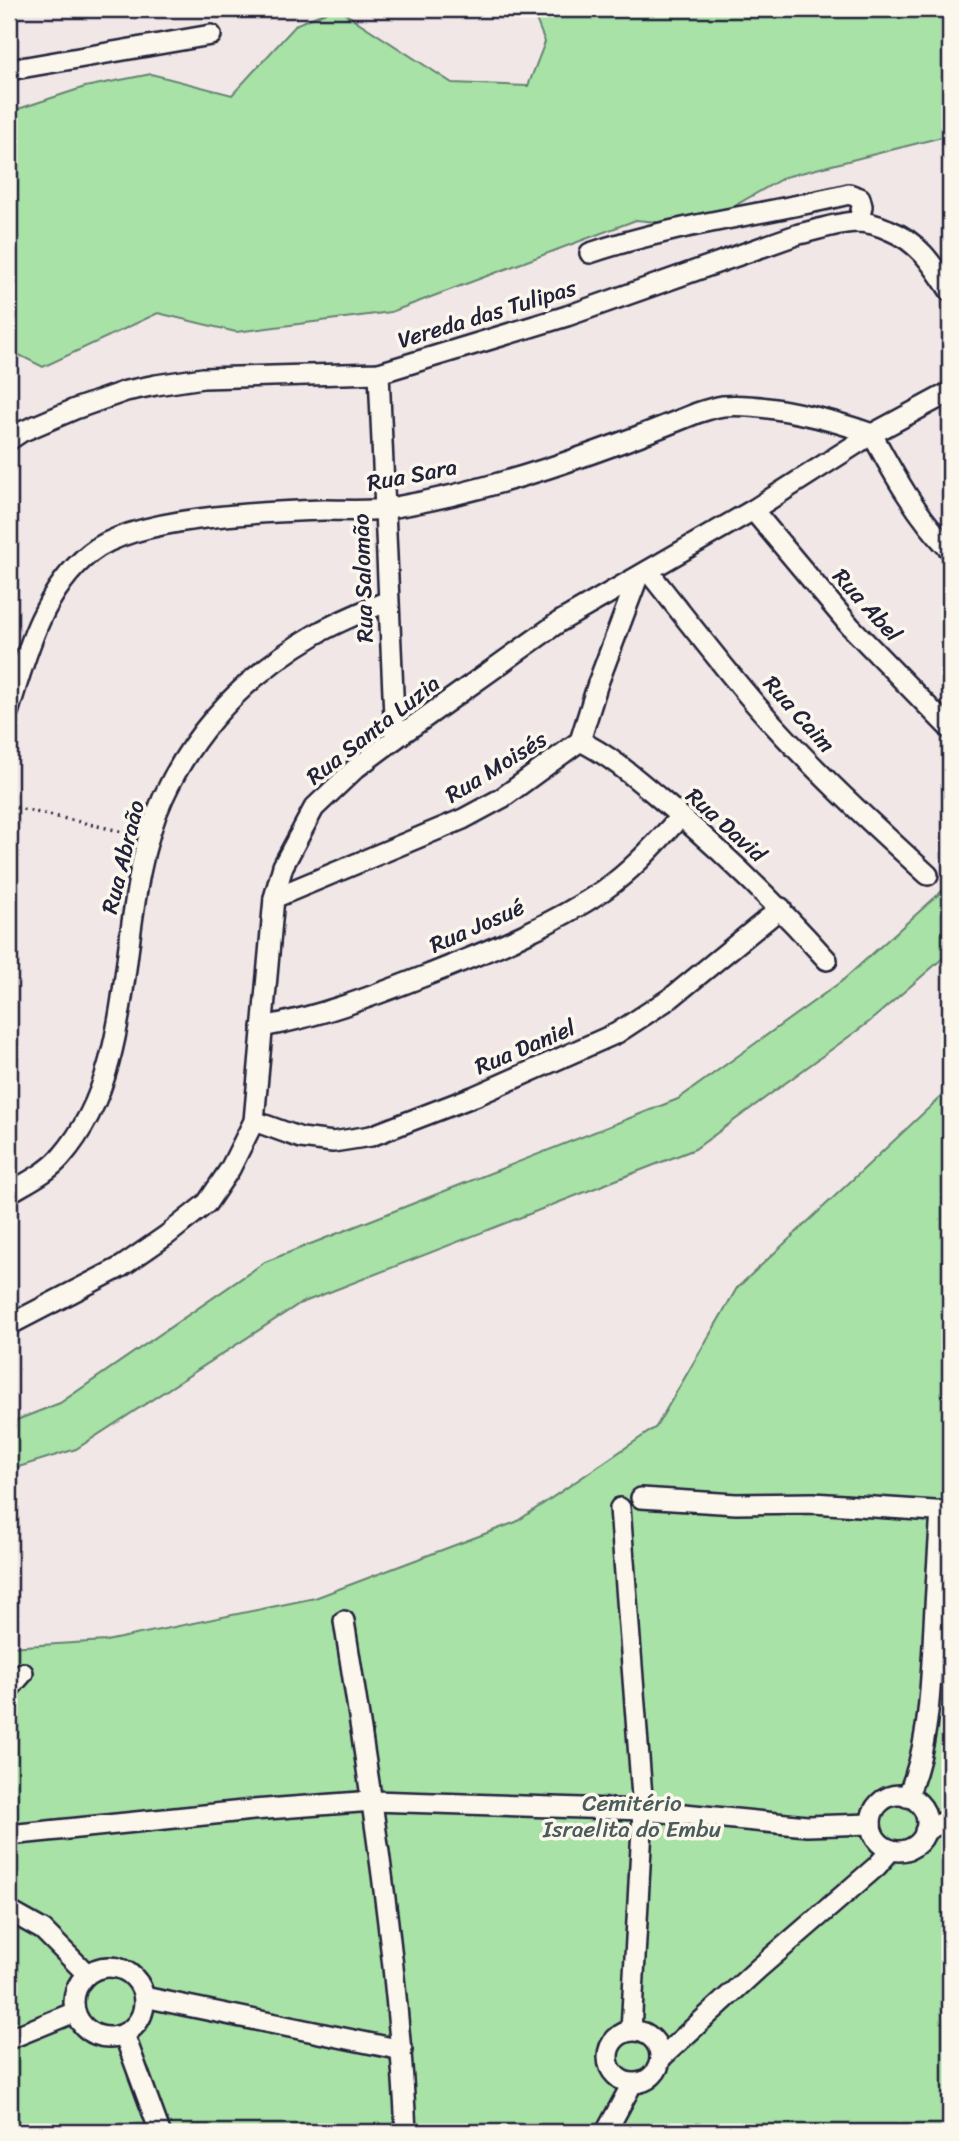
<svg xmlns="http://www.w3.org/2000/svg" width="959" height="2141" viewBox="0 0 959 2141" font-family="Sriracha,sans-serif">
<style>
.green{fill:#a8e2a7;stroke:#658271;stroke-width:2}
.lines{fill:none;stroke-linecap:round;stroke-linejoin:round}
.minor-casing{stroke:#22223b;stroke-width:24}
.path{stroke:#22223b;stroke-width:3.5;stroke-dasharray:2 5;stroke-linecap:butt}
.minor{stroke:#fbf7ec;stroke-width:19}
.labels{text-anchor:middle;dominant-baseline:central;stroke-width:7;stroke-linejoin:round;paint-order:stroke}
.street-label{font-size:23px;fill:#22223b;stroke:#fbf7ec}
.park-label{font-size:23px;fill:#4a5c5b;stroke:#fbf7ec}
</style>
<rect width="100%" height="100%" fill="#f1e7e6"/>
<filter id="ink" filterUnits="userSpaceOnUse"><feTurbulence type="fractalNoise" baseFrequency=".0143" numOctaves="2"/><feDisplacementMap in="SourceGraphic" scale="14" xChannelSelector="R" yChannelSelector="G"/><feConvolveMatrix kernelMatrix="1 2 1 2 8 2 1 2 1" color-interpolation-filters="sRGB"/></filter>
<g filter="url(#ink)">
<g class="green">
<polygon points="333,9 338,9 452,83 528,86 545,42 532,9 950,9 950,135 785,177 699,226 636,220 391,312 236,332 158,313 43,367 9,350 9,112 85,87 151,74 232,95 297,24"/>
<polygon points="950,884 950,952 869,1022 695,1149 299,1304 76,1449 9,1470 9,1423 60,1403 265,1262 678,1099 842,981"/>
<polygon points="950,1088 950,2132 9,2132 9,1647 106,1641 315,1598 516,1522 656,1427 737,1288"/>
</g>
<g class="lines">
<defs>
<g id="minor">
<polyline points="9,70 211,35"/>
<path d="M590,253C675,224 763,215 849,194L860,198L862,206L859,222"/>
<polyline points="379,373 395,739"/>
<path d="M872,434C894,475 917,516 950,550"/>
<path d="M9,440L21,432L75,409L126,391L156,385L203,378L379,373L567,316L799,234C818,230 838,222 858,222C868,222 880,226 889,230C919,242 933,265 950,291"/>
<polyline points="753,510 850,626 950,729"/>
<path d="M648,571C684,616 719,662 756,705C809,766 869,821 928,875"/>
<path d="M9,710C26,654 42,592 90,553C135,516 267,512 326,510C347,510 369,512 390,508C496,490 598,453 697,413C706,410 715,407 723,406C766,403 831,419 872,434"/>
<path d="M580,741C609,755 633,776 658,797C718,847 774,901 827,960"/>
<polyline points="274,898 463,819 502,798 580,741 598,683 638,577"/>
<path d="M262,1027C323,1016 378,994 435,972C493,949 552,925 604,890C633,870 657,842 681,816"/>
<polyline points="254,1121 301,1138 333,1142 371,1136 475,1096 617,1033 672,997 781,908"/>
<path d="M9,1193C27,1182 47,1173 61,1157C144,1062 112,910 163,798C196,726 248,674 316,634C339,621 364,611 388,601"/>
<polyline points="9,1325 121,1267 167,1235 207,1203 230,1169 254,1121 274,898 283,866 314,808 356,768 395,739 559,622 753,510 872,434 950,392"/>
<polyline points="641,1498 736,1504 813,1503 950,1512"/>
<polyline points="620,1508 643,1810 631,2031"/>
<path d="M344,1621C371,1791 398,1960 406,2132"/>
<polyline points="9,1689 23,1673"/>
<circle cx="899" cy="1823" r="28"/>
<path d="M907,1797C928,1750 930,1695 933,1645C935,1600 938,1556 941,1511"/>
<polyline points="925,1831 950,1819"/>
<polyline points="9,1835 253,1810 373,1801 643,1810 807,1826 871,1824"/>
<polyline points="9,1911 43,1930 87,1974"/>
<circle cx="109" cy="2002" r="35"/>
<polyline points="144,1997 402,2050"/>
<circle cx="634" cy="2057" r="26"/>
<polyline points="124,2034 160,2132"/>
<polyline points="9,2039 75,2012"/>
<polyline points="661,2058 759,1968 877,1866 891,1850"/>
<polyline points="606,2132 632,2084"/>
</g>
</defs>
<use href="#minor" class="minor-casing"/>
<polyline class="path" points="9,806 133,834"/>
<use href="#minor" class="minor"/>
</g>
</g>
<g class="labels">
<g class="street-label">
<text transform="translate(487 314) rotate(-17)">Vereda das Tulipas</text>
<text transform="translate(412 475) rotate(-11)">Rua Sara</text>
<text transform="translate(363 578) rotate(-92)">Rua Salomão</text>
<text transform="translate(867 605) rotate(48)">Rua Abel</text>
<text transform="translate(799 714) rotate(48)">Rua Caim</text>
<text transform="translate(373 730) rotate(-38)">Rua Santa Luzia</text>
<text transform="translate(496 767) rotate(-32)">Rua Moisés</text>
<text transform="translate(726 825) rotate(42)">Rua David</text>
<text transform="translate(123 857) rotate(-76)">Rua Abraão</text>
<text transform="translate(477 926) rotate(-24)">Rua Josué</text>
<text transform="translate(525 1047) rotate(-23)">Rua Daniel</text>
</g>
<g class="park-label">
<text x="632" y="1803">Cemitério<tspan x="632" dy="26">Israelita do Embu</tspan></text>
</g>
</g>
<rect width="959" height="2141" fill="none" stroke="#fbf7ec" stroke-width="35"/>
<rect x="18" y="18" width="924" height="2106" fill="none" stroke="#22223b" stroke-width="2.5" filter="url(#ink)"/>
</svg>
